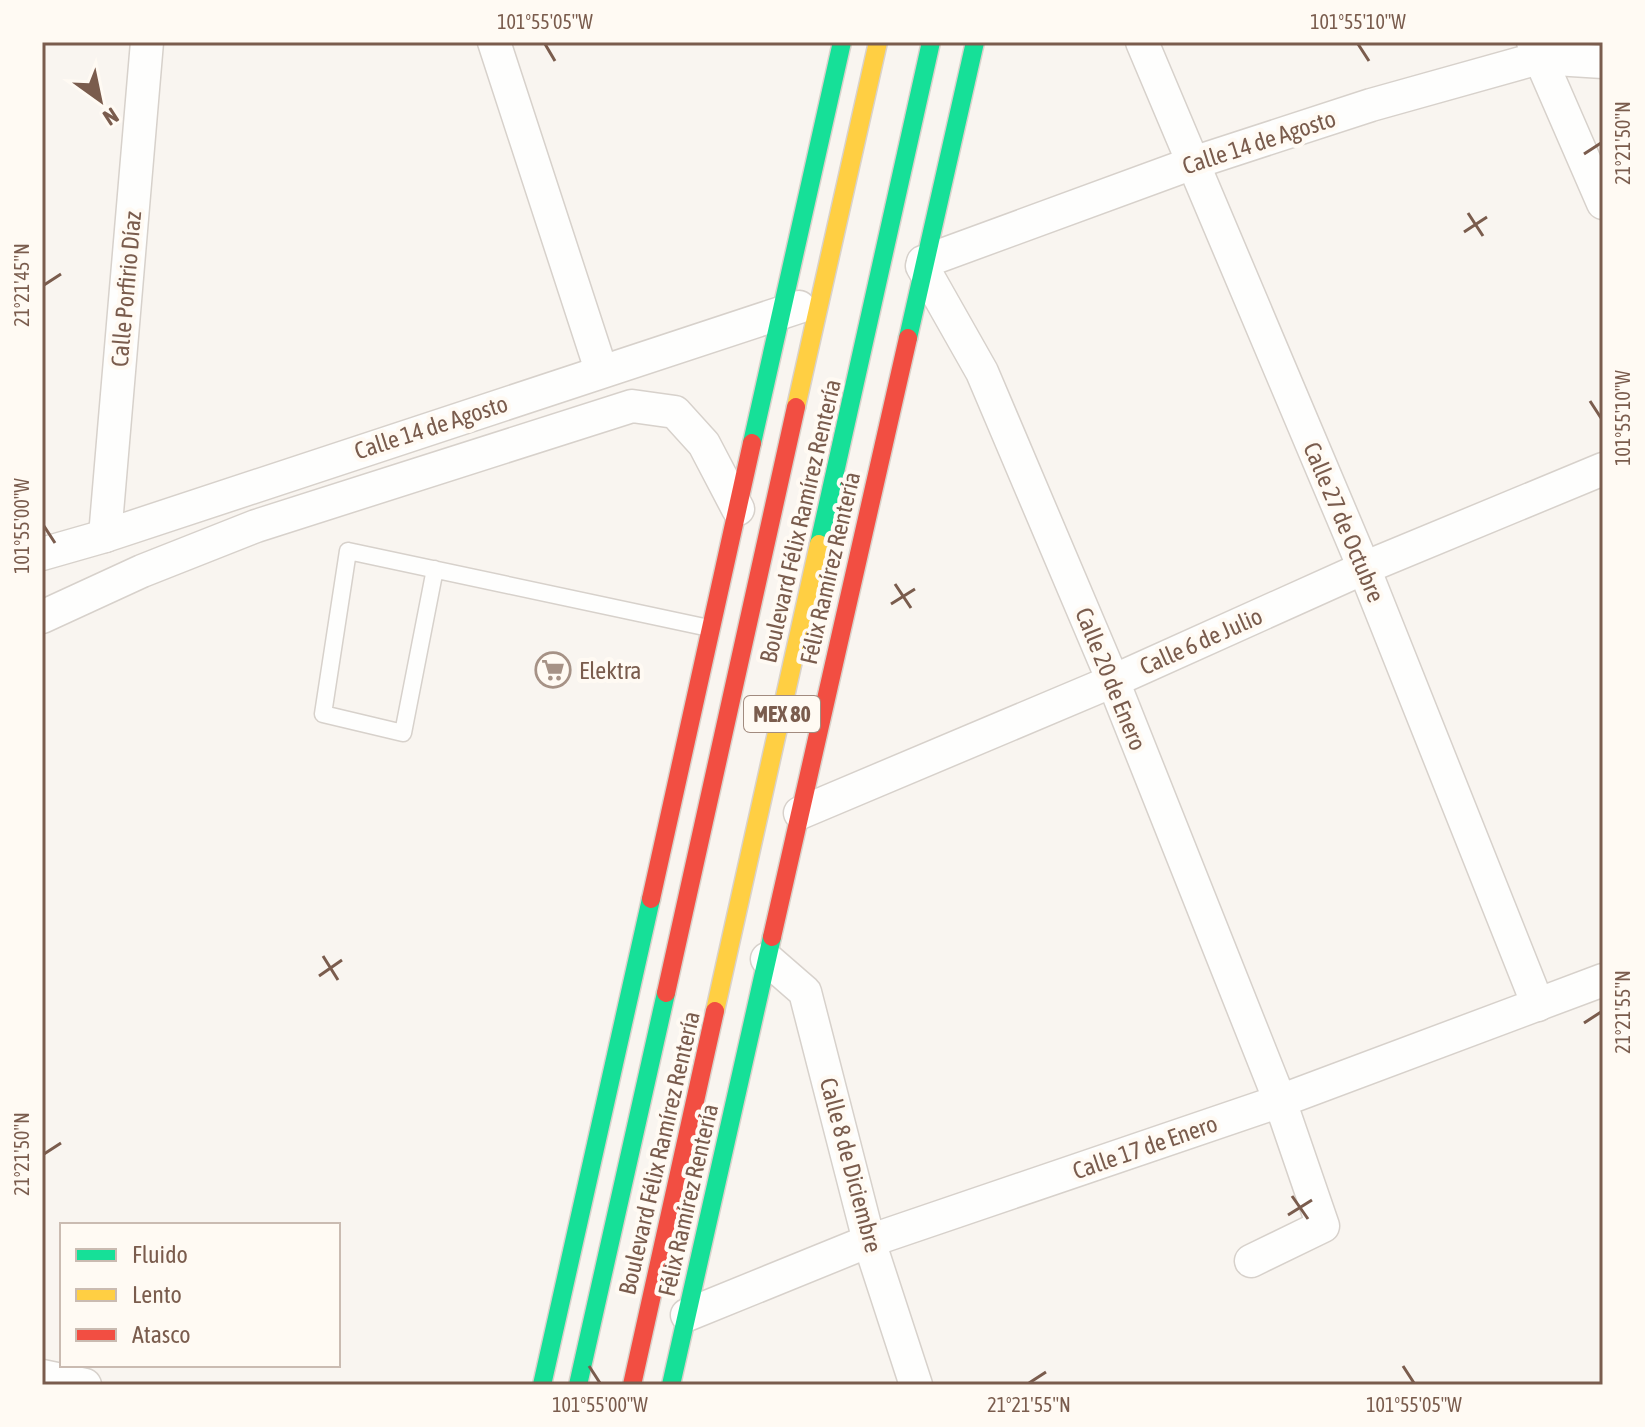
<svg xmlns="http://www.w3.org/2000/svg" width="1645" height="1427" viewBox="0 0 1645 1427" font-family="'Asap Condensed',sans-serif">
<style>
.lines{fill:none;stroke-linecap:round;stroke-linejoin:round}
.lane-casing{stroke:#d7d1cb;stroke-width:19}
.street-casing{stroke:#d7d1cb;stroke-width:35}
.fast-casing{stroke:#d9d2cb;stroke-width:21}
.slow-casing{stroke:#d9d2cb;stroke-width:21}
.jam-casing{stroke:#d9d2cb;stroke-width:21}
.lane{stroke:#fefefd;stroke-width:16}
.street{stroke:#fefefd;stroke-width:32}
.fast{stroke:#16e098;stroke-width:18}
.slow{stroke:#ffcf43;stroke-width:18}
.jam{stroke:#f24e42;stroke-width:18}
.ticks{fill:none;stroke:#7a5c4d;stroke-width:3}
.labels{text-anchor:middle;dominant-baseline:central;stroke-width:8;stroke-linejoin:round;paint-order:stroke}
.shield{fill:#fffaf3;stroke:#a28b7f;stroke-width:2}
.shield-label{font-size:22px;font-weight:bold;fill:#7a5c4d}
.street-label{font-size:24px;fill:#7a5c4d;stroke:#fffaf3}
.poi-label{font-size:24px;fill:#7a5c4d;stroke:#fffaf3;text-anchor:start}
.neatline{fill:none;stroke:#7a5c4d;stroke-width:3}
.ticks-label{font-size:20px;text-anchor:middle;fill:#7a5c4d}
</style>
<rect width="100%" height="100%" fill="#f9f5f0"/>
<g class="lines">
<defs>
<polyline id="lane" points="435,569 403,733 323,714 348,551 709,628"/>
<g id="street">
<polyline points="494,42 601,370"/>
<polyline points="1142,42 1364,568 1538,1005"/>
<polyline points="1533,42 1603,203"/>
<polyline points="923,262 1193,163 1371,105 1539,58 1603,62"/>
<polyline points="922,266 982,372 1113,681 1280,1101 1323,1226 1251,1261"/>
<polyline points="105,536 147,42"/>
<polyline points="42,554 105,536 799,307"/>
<polyline points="42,617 142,571 256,526 632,406 675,412 704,444 738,509"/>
<polyline points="800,813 1113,681 1364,568 1603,469"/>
<polyline points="767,959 805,992 869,1241 916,1385"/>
<polyline points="687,1315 869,1241 1280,1101 1603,980"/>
<polyline points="42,1376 85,1385"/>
</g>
<g id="fast">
<polyline points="908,338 975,42"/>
<polyline points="752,443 842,42"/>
<polyline points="819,544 931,42"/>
<polyline points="542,1385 651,899"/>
<polyline points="578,1385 666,993"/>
<polyline points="671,1385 772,937"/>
</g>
<g id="slow">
<polyline points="796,407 878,42"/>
<polyline points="715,1011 819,544"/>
</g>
<g id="jam">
<polyline points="651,899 752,443"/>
<polyline points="772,937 908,338"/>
<polyline points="666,993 796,407"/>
<polyline points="632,1385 715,1011"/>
</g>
</defs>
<use href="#lane" class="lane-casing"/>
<use href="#street" class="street-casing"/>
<use href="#fast" class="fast-casing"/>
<use href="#slow" class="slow-casing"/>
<use href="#jam" class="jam-casing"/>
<use href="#lane" class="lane"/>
<use href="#street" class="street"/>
<use href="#fast" class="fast"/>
<use href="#slow" class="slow"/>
<use href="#jam" class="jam"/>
</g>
<path class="ticks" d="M545,44L555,61M1358,44L1369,61M1584,154L1601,143M1468,213L1483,236M1464,232L1487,217M44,285L61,274M1590,401L1601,418M44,526L55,543M895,584L911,608M891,604L915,589M323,956L338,980M319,976L342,960M1584,1023L1601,1012M44,1154L61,1143M1292,1196L1308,1219M1288,1215L1312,1200M589,1366L600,1383M1403,1366L1414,1383M1029,1383L1046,1372"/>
<defs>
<symbol id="supermarket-ring" viewBox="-11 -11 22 22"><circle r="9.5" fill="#fffaf3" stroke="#a69286" stroke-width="1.5"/><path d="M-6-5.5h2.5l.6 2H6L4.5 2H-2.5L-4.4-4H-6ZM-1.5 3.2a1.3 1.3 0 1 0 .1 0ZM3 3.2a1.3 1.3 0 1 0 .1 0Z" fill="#a69286"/></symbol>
</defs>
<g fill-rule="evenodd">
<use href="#supermarket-ring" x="533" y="650" width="40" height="40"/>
</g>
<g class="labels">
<rect class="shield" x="744" y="696" width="76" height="36" rx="6"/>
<g class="shield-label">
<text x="782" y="714">MEX 80</text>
</g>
<g class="street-label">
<text transform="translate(1259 142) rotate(-18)">Calle 14 de Agosto</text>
<text transform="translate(126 289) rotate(-85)">Calle Porfirio Díaz</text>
<text transform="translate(431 427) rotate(-18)">Calle 14 de Agosto</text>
<text transform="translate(800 521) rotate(-77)">Boulevard Félix Ramírez Rentería</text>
<text transform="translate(1344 522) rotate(67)">Calle 27 de Octubre</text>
<text transform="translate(830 568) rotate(-77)">Félix Ramírez Rentería</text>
<text transform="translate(1201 641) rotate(-24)">Calle 6 de Julio</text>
<text transform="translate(1111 679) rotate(68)">Calle 20 de Enero</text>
<text transform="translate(1145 1147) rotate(-19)">Calle 17 de Enero</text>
<text transform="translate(659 1153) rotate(-77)">Boulevard Félix Ramírez Rentería</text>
<text transform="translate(851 1165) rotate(75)">Calle 8 de Diciembre</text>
<text transform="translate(688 1200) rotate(-77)">Félix Ramírez Rentería</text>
</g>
<g class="poi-label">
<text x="579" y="670">Elektra</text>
</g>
</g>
<rect width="1645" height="1427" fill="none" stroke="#fffaf3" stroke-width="88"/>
<rect x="60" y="1223" width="280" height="144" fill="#fffaf3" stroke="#cabbb1" stroke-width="2"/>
<rect x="76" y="1249" width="40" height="12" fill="#16e098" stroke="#cabbb1" stroke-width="2"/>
<text x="132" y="1263" font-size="24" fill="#7a5c4d">Fluido</text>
<rect x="76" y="1289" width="40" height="12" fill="#ffcf43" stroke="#cabbb1" stroke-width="2"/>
<text x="132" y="1303" font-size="24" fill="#7a5c4d">Lento</text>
<rect x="76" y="1329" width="40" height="12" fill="#f24e42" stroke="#cabbb1" stroke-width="2"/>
<text x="132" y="1343" font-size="24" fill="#7a5c4d">Atasco</text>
<g transform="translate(100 100) rotate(147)" stroke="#fffaf3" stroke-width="6" paint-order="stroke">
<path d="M0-6L14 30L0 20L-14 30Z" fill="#7a5c4d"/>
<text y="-12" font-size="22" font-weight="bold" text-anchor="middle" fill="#7a5c4d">N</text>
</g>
<rect x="44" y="44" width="1557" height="1339" class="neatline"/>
<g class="ticks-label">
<text x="545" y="29">101°55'05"W</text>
<text x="1358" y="29">101°55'10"W</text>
<text transform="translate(1623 143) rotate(-90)" y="7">21°21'50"N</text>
<text transform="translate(22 285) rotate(-90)" y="7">21°21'45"N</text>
<text transform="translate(1623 418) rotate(-90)" y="7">101°55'10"W</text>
<text transform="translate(22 526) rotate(-90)" y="7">101°55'00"W</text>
<text transform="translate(1623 1012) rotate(-90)" y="7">21°21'55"N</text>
<text transform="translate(22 1154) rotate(-90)" y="7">21°21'50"N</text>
<text x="600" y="1412">101°55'00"W</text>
<text x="1029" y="1412">21°21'55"N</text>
<text x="1414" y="1412">101°55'05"W</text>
</g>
</svg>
